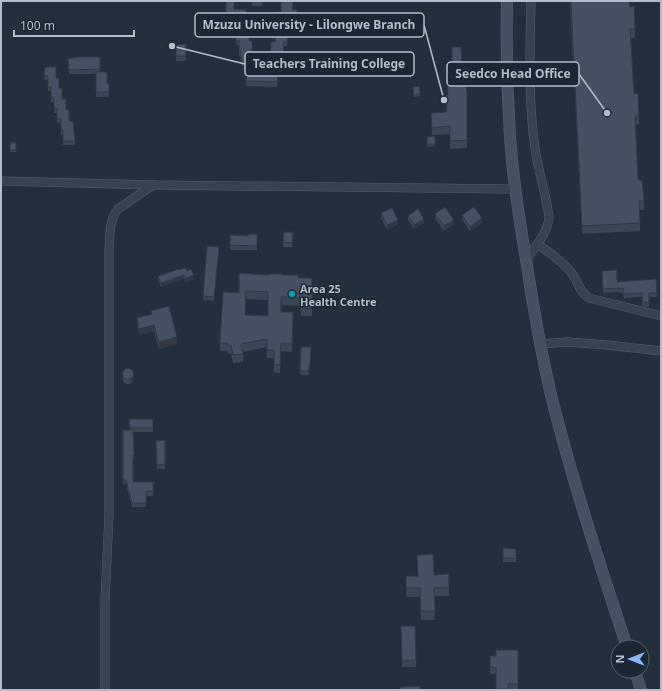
<svg xmlns="http://www.w3.org/2000/svg" width="662" height="691" viewBox="0 0 662 691" font-family="'Noto Sans',sans-serif">
<style>
.lines{fill:none;stroke-linecap:round;stroke-linejoin:round}
.minor-casing{stroke:#565f6c;stroke-width:9}
.secondary-casing{stroke:#565f6c;stroke-width:12}
.minor{stroke:#38414e;stroke-width:8}
.secondary{stroke:#465061;stroke-width:11}
.wall{fill:#3b4654;fill-rule:evenodd}
.shaded-wall{fill:#303945}
.building{fill:#455162;stroke:#303945;fill-rule:evenodd}
.culture-dot{fill:#0f9aa8;stroke:#1d2633;stroke-width:1.5}
.labels{text-anchor:middle;dominant-baseline:central;stroke-width:3;stroke-linejoin:round;paint-order:stroke}
.poi-label{font-size:11px;font-weight:bold;fill:#b4bcc9;stroke:#1d2633;text-anchor:start}
.leader{fill:none;stroke:#b4bcc9;stroke-width:1.5}
.callout-dot{fill:#b4bcc9;stroke:#1d2633;stroke-width:1.5}
.callout{fill:#1d2633;stroke:#b4bcc9;stroke-width:1.5}
.callout-label{font-size:12px;text-anchor:middle;font-weight:bold;fill:#b4bcc9}
</style>
<rect width="100%" height="100%" fill="#242f3e"/>
<g class="lines">
<defs>
<g id="minor">
<polyline points="1,181 153,185 516,189"/>
<path d="M537,244C549,252 562,261 571,272C578,281 579,292 589,298L661,316"/>
<path d="M526,260C535,247 548,233 549,217C546,193 538,171 535,148C528,99 530,50 531,1"/>
<polyline points="540,344 568,342 607,345 661,351"/>
<path d="M105,690V601L109,515V250C110,236 109,220 118,209L153,185"/>
</g>
<g id="secondary">
<path d="M507,1C506,46 507,92 510,137C513,178 519,219 526,259C533,306 541,353 552,399C573,483 600,565 627,647"/>
<polyline points="635,671 641,690"/>
</g>
</defs>
<use href="#minor" class="minor-casing"/>
<use href="#secondary" class="secondary-casing"/>
<use href="#minor" class="minor"/>
<use href="#secondary" class="secondary"/>
</g>
<g class="wall">
<polygon points="226,1 234,9 247,31 254,62 270,62 275,42 281,12 297,10 297,22 289,22 287,46 284,46 282,66 279,66 277,87 246,86 246,76 244,76 244,66 241,66 241,56 239,56 239,45 236,45 236,35 234,35 234,22 226,21"/>
<rect x="252" y="1" width="10" height="5"/>
<polygon points="570,1 629,1 630,7 635,29 635,38 631,38 634,94 639,116 639,124 635,125 638,180 644,201 644,210 640,210 640,231 582,234"/>
<polygon points="186,44 186,61 176,61 176,45"/>
<polygon points="100,57 100,72 107,83 109,83 109,97 96,97 96,74 69,74 68,59"/>
<polygon points="45,67 56,78 75,141 75,145 63,145 63,135 61,135 61,123 57,123 57,113 54,113 54,102 51,102 51,91 48,91 48,80 44,80"/>
<polygon points="462,67 467,94 467,148 450,149 450,134 432,135 431,113 446,112 448,95"/>
<polygon points="419,86 420,96 414,97 413,87"/>
<polygon points="435,136 435,146 427,147 427,137"/>
<polygon points="16,142 16,152 10,152 10,143"/>
<polygon points="381,213 398,224 387,230 381,218"/>
<polygon points="435,214 454,224 444,231 435,218"/>
<polygon points="462,215 482,223 470,231 462,219"/>
<polygon points="408,216 424,223 414,229 408,220"/>
<polygon points="284,232 293,232 292,247 283,247"/>
<polygon points="257,234 257,250 230,250 230,235 248,236"/>
<polygon points="219,251 214,301 203,300 203,296"/>
<polygon points="179,270 187,271 194,279 186,282 184,278 161,287 158,280 158,276"/>
<path d="M282,275L298,278H312V316H301V306L281,305V312L293,320L292,352L281,351L280,373H274V358H267V347L243,352V362L233,363L231,353L228,354L227,351H220V343L239,293ZM246,299L268,300V316L245,315Z"/>
<polygon points="602,275 617,282 657,293 657,297 649,297 649,307 642,306 642,297 624,298 623,293 620,293 620,292 603,293"/>
<polygon points="151,311 177,344 159,349 154,331 139,335 137,325 137,318 151,315"/>
<polygon points="301,347 311,347 310,368 309,368 309,375 302,375 300,374"/>
<polygon points="122,373 134,380 130,384 126,384 123,381"/>
<polygon points="129,419 153,419 153,432 133,432 134,459 133,459 133,482 154,486 153,496 146,496 146,507 132,507 126,484 123,484 123,430 130,430"/>
<polygon points="165,440 165,469 157,469 156,441"/>
<polygon points="503,548 516,549 516,562 503,562"/>
<polygon points="417,555 434,575 449,574 449,596 434,596 435,620 421,620 420,597 406,597 406,576 418,576"/>
<polygon points="401,626 416,660 416,667 402,667"/>
<polygon points="518,650 518,690 496,690 496,674 490,674 490,656 496,656"/>
</g>
<g class="shaded-wall">
<polygon points="482,218 482,223 470,231 470,227"/>
<polygon points="424,219 424,223 414,229 414,225"/>
<polygon points="398,220 398,224 387,230 387,225"/>
<polygon points="454,220 454,224 444,231 444,226"/>
<polygon points="184,275 184,278 161,287 161,283"/>
<polygon points="194,275 194,279 186,282 186,278"/>
<polygon points="154,325 154,331 139,335 139,329"/>
<polygon points="177,337 177,344 159,349 159,342"/>
<polygon points="134,375 134,380 130,384 130,379"/>
</g>
<g class="building">
<polygon points="226,1 234,1 234,9 246,10 247,31 249,31 249,41 252,41 252,52 254,52 254,62 270,62 271,42 275,42 276,12 281,12 281,1 293,1 292,10 297,10 297,18 289,18 287,42 284,42 282,62 279,62 277,82 246,81 246,71 244,71 244,61 241,61 241,51 239,51 239,41 236,41 236,31 234,31 234,17 226,17"/>
<polygon points="571,1 629,1 630,7 634,6 635,29 630,29 634,94 638,93 639,116 635,116 638,180 642,180 644,201 639,201 640,223 582,226"/>
<polygon points="186,44 186,56 176,56 176,45"/>
<polygon points="452,47 461,47 462,67 464,67 467,94 467,140 450,141 450,126 432,128 431,113 447,112 446,95 448,95 447,67 452,67"/>
<polygon points="78,57 100,57 100,69 69,70 68,59"/>
<polygon points="45,67 56,67 56,78 59,78 59,88 62,88 62,99 66,99 66,110 69,110 69,121 73,121 75,141 63,141 63,130 61,130 61,119 57,119 57,108 54,108 54,97 51,97 51,87 48,87 48,76 44,76"/>
<polygon points="96,72 107,72 107,83 109,83 109,92 96,92"/>
<polygon points="419,86 420,94 414,95 413,87"/>
<polygon points="435,136 435,144 427,144 427,137"/>
<polygon points="16,142 16,150 10,150 10,143"/>
<polygon points="445,207 454,220 444,226 435,214"/>
<polygon points="474,207 482,218 470,227 462,215"/>
<polygon points="392,208 398,220 387,225 381,213"/>
<polygon points="418,209 424,219 414,225 408,216"/>
<polygon points="284,232 293,232 292,243 283,242"/>
<polygon points="248,234 257,234 257,246 230,245 230,235 248,236"/>
<polygon points="207,246 219,247 214,297 203,296"/>
<polygon points="186,268 187,271 191,269 194,275 186,278 184,275 161,283 158,276 179,269 179,270"/>
<polygon points="617,270 617,282 656,279 657,293 649,293 649,303 642,301 642,293 624,294 623,288 620,289 620,288 603,289 602,271"/>
<path d="M239,273L268,275V274H282V275H298V278H312V309L301,308V298L281,297V312H293L292,344L281,343L280,365H274V350H267V339L241,344L243,354L233,355L231,345L228,346L227,343H220L223,292L239,293ZM246,291L268,292V316L245,315Z"/>
<polygon points="169,306 177,337 159,342 154,325 139,329 137,318 152,314 151,311"/>
<polygon points="301,347 311,347 310,364 309,364 309,371 302,371 300,370"/>
<circle cx="128" cy="374" r="5.5"/>
<polygon points="129,419 153,419 153,428 130,428"/>
<polygon points="123,430 133,430 134,455 133,455 133,482 154,482 153,491 146,491 146,503 132,503 126,480 123,480"/>
<polygon points="165,440 165,464 157,465 156,441"/>
<polygon points="503,548 516,549 516,558 503,558"/>
<polygon points="433,554 434,575 449,574 449,587 434,588 435,611 421,611 420,588 406,588 406,576 418,576 417,555"/>
<polygon points="401,626 415,626 416,660 402,661"/>
<polygon points="496,650 518,650 518,684 508,684 508,689 496,689 496,668 490,667 490,656 496,656"/>
<polygon points="420,686 420,690 400,690 400,687"/>
</g>
<circle class="culture-dot" cx="292" cy="294" r="4"/>
<g class="labels">
<g class="poi-label">
<text x="300" y="288">Area 25<tspan x="300" dy="13">Health Centre</tspan></text>
</g>
</g>
<path class="leader" d="M444 100L424 25M172 46L245 64M607 113L579 74"/>
<g class="callout-dot">
<circle cx="444" cy="100" r="4"/>
<circle cx="172" cy="46" r="4"/>
<circle cx="607" cy="113" r="4"/>
</g>
<g class="callout">
<rect x="195" y="13" width="229" height="24" rx="4"/>
<rect x="245" y="52" width="169" height="24" rx="4"/>
<rect x="447" y="62" width="132" height="24" rx="4"/>
</g>
<g class="callout-label">
<text x="309" y="29">Mzuzu University - Lilongwe Branch</text>
<text x="329" y="68">Teachers Training College</text>
<text x="513" y="78">Seedco Head Office</text>
</g>
<rect width="662" height="691" fill="none" stroke="#b4bcc9" stroke-width="4"/>
<g transform="translate(630 659) rotate(270)"><circle r="19" fill="#1d2633" stroke="#59626f"/>
<path d="M0-3L7 15L0 10L-7 15Z" fill="#8ab4f8"/>
<text y="-6" font-size="11" font-weight="bold" text-anchor="middle" fill="#b4bcc9">N</text>
</g>
<path d="M14 30v6h120v-6" fill="none" stroke="#b4bcc9" stroke-width="2"/>
<text x="20" y="30" font-size="12" fill="#b4bcc9" stroke="#1d2633" stroke-width="3" paint-order="stroke">100 m</text>
</svg>
